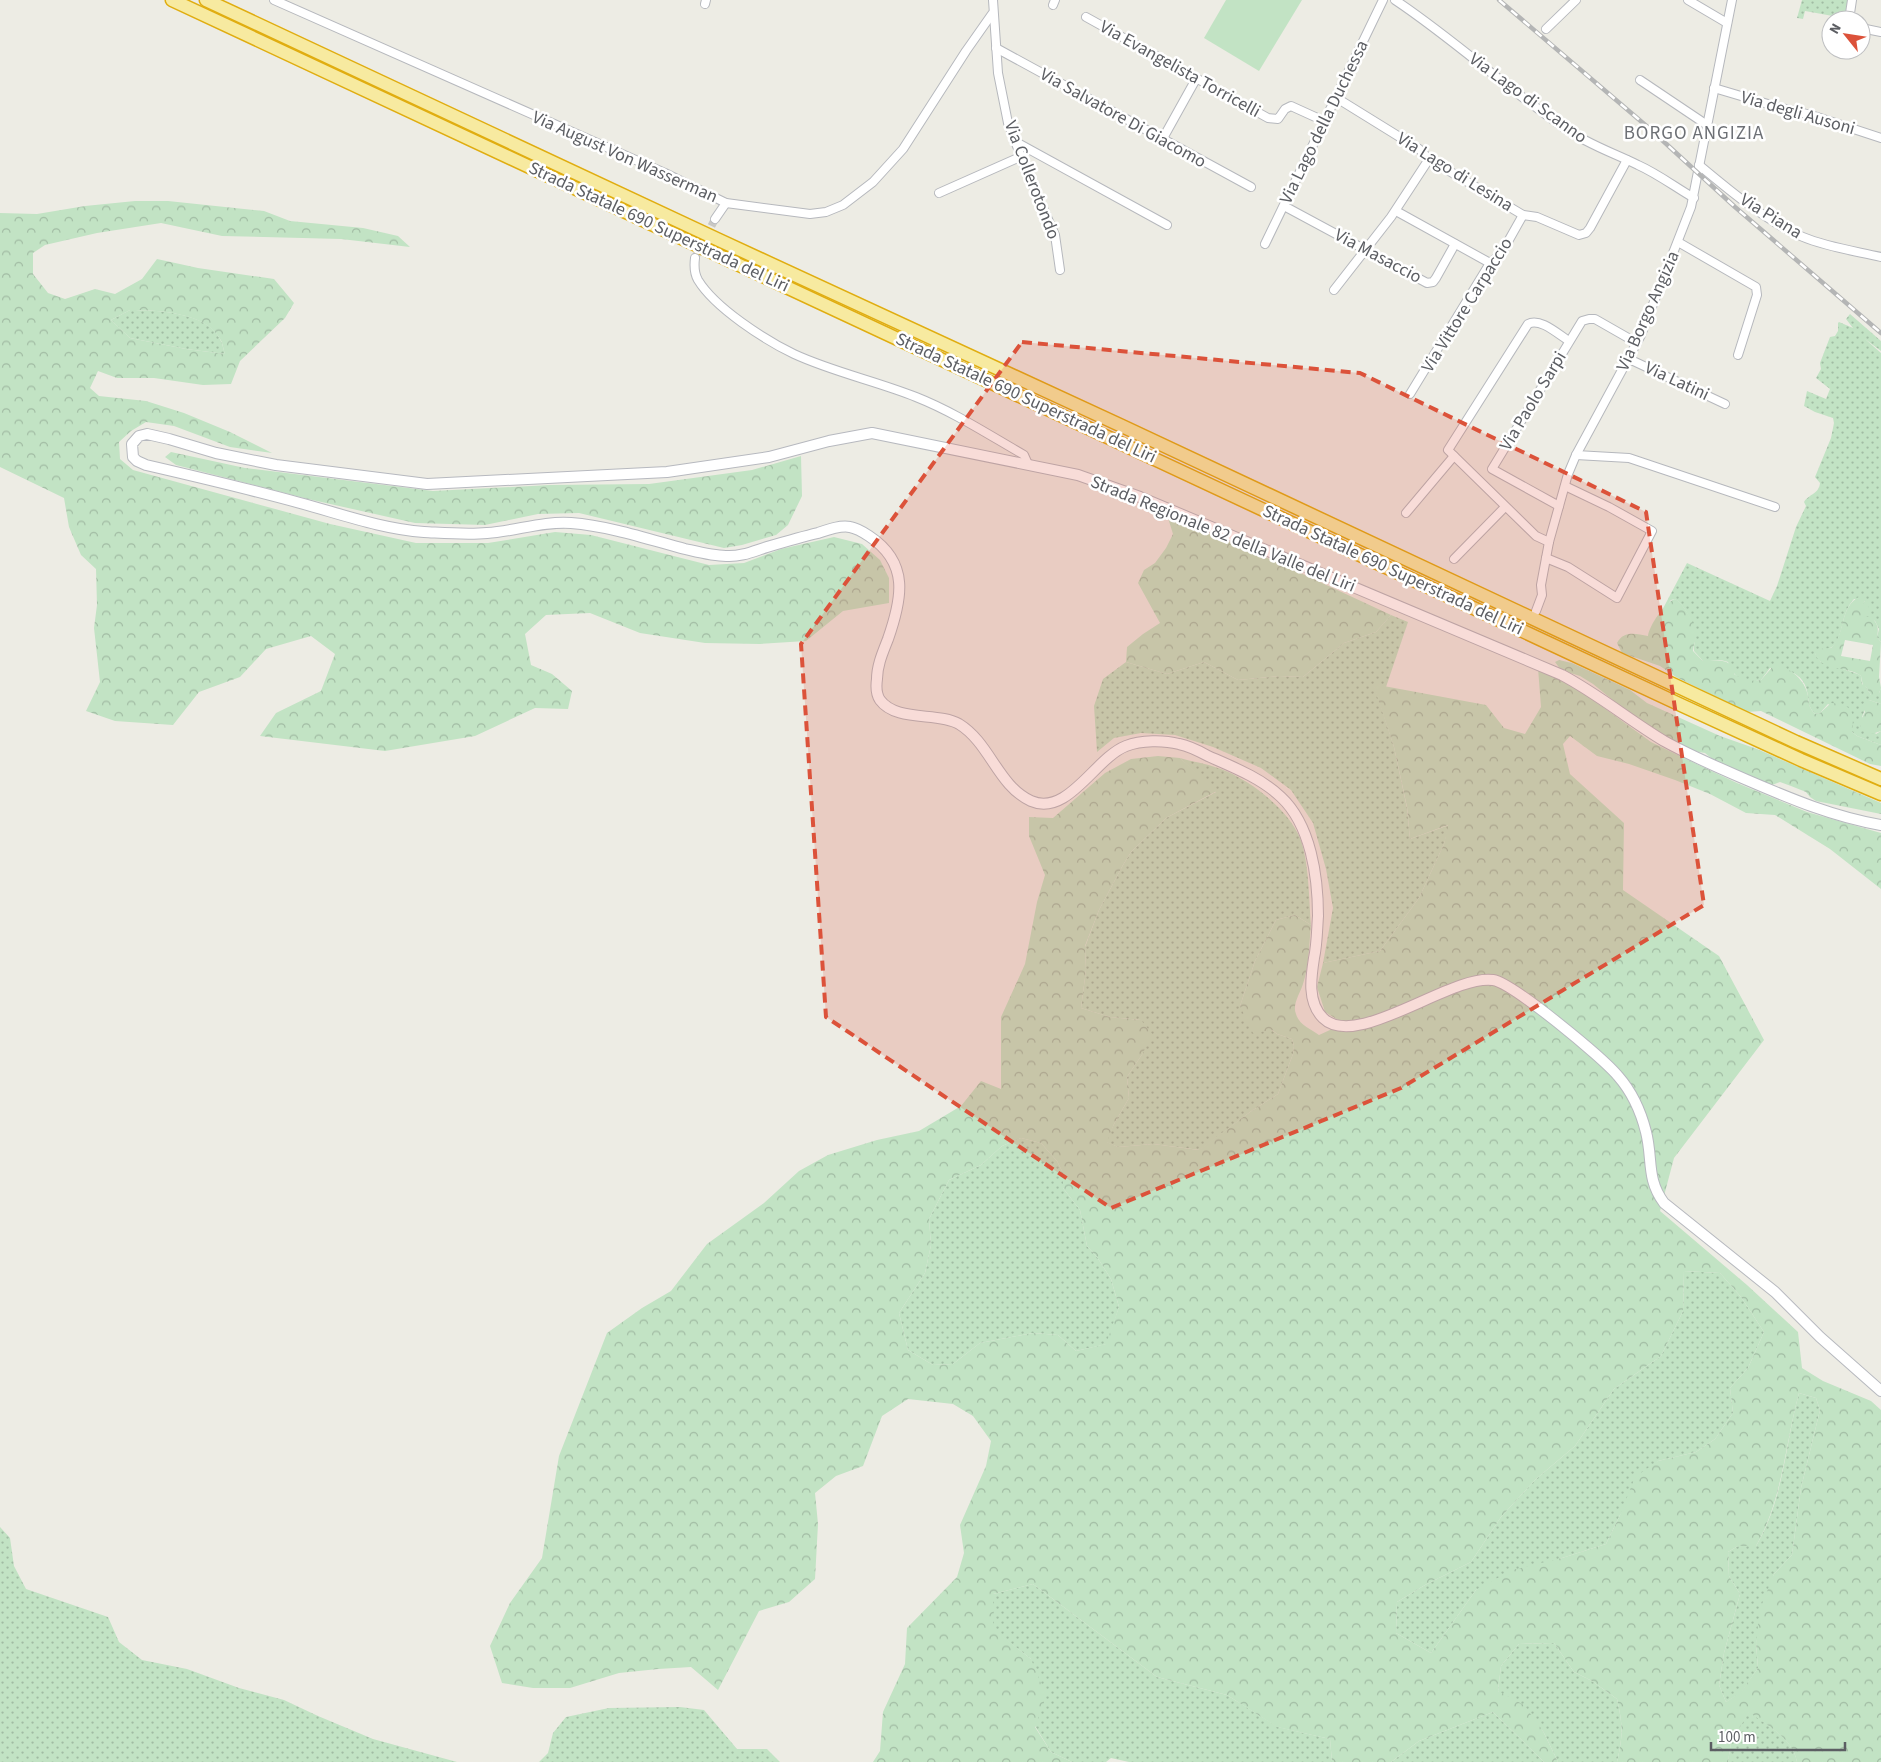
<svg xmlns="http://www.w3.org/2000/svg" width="1881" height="1762" viewBox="0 0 1881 1762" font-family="'Source Sans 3',sans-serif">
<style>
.grass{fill:url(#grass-dots)}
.forest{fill:url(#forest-crowns);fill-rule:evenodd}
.pitch{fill:#c2e3c4}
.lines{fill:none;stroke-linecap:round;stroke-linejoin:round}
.minor-tunnel{stroke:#c9c8c4;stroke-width:8;stroke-dasharray:8 4;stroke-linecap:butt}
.minor-casing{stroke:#b6b8bd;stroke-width:10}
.secondary-casing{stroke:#b7b9bf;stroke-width:12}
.trunk-casing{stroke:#e0ad10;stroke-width:15}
.minor{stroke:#fff;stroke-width:8}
.secondary{stroke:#fff;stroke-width:10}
.trunk{stroke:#f7eaa0;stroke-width:12}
.rail-casing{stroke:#b4b5b5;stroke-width:4.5}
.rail{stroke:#fff;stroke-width:2.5;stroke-dasharray:8;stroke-linecap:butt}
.marked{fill:#dc523a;fill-opacity:0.2;stroke:#dc523a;stroke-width:4;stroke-dasharray:10 6;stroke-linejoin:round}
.labels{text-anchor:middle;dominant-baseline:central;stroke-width:5;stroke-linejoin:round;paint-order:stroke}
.street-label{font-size:18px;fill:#5c5e63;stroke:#fff}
.neighbourhood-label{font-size:19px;letter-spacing:1px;fill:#6d7075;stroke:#fff}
</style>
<defs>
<pattern id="grass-dots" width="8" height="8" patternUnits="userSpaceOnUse" patternTransform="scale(1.25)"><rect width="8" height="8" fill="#c2e3c4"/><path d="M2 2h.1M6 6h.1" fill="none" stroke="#a1bba3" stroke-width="1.8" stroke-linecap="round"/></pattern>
<pattern id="forest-crowns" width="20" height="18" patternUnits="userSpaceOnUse" patternTransform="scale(1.25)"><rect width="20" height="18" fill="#c2e3c4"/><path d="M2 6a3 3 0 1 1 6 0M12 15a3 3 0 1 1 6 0" fill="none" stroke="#a1bba3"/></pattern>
</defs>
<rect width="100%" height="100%" fill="#edece4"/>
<g class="grass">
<polygon points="1802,0 1848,0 1844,18 1805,11 1803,19 1797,18"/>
<path d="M130,310C156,310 207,312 220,339C223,344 223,349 225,354L186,349L130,338L111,320Z"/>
<path d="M1850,314L1881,341V351L1865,339L1881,353V642L1877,637L1879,629L1875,621L1865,617L1861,606L1865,601L1854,599C1840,614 1844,636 1833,646C1829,650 1821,651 1815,654L1821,662L1858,674L1861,676L1862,684L1866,687L1871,695L1879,693L1881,688V704L1869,700L1862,717L1876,734L1881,731V745L1857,736L1852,732V719L1828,704L1820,713L1815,714C1809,708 1809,704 1808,696C1805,673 1790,670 1770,668L1761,680C1743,684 1735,679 1728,662C1719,658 1713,662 1703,661L1694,651C1693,646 1695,644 1695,640C1697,628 1685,605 1675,599L1671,600L1658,618L1687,563L1770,601L1777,586L1796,527L1806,506L1804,502C1809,494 1819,494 1820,483L1815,477L1831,438L1834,423L1833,418L1815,412L1804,406L1807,391L1826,399L1830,389L1816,378L1821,369L1820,363L1830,337L1835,336L1838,331V323L1839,322L1853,328L1846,319Z"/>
<polygon points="1391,615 1408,622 1386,687 1374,685 1394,747 1407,808 1410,839 1449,825 1444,844 1419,898 1380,951 1323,963 1333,908 1326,869 1313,823 1291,790 1261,768 1213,747 1175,735 1141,733 1114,738 1097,752 1094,706 1103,679 1126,662 1167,674 1204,662 1238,680 1279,676 1303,677 1344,643 1376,632"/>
<path d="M1180,758C1194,762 1208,764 1221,769C1250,780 1288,809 1300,838C1309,861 1309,900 1311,925L1295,915L1276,920L1255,961L1240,1006L1277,1034L1292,1039L1294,1046L1293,1054L1278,1094L1250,1112L1200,1150L1153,1144L1118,1147L1106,1142L1114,1124L1129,1098L1127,1077L1143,1053L1141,1020L1110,1017L1081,1008L1086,970L1085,947L1099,910L1123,865L1131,852L1166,818L1216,792Z"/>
<polygon points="1021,1138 1041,1143 1057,1161 1063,1173 1063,1188 1080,1210 1087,1246 1097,1257 1111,1279 1119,1307 1107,1344 1076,1351 1058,1335 1033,1333 980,1343 953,1364 933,1365 908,1350 899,1313 925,1273 931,1245 929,1219 949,1180 981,1165 1002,1146"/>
<polygon points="1684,1271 1720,1273 1741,1297 1764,1332 1748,1368 1730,1388 1733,1413 1715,1439 1696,1452 1658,1461 1620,1515 1606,1544 1562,1558 1476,1590 1431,1653 1396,1633 1397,1602 1425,1585 1471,1562 1501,1517 1536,1479 1575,1446 1614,1389 1661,1356 1683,1311"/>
<path d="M1799,1393L1816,1398L1820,1410L1801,1488L1792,1555L1774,1574L1756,1643L1758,1668L1741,1693L1726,1702L1719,1685L1724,1653L1740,1594L1729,1576L1728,1552L1738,1546H1756C1784,1499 1785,1444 1799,1393Z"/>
<polygon points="0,1527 10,1538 14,1566 26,1589 108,1617 119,1642 142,1660 187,1669 239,1688 284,1700 318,1716 373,1739 457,1762 0,1762"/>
<polygon points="1033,1584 1157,1677 1227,1695 1278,1727 1330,1739 1332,1762 1129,1762 1111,1758 1106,1762 1072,1762 1051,1752 1035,1726 1031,1659 993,1630 993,1594"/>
<path d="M1554,1643L1574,1672L1592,1681L1617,1699C1623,1725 1623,1736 1617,1762H1558L1543,1731L1498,1691L1501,1666L1519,1644Z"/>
<polygon points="680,1707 704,1710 737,1749 767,1749 780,1762 539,1762 548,1753 553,1733 566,1717 609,1708"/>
<path d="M1749,1711C1766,1725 1793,1738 1797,1762H1728L1731,1742Z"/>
<polygon points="1493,1712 1544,1762 1391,1762 1419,1741"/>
</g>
<g class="forest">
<path d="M135,201H168L264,211L290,221L363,228L398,236L410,247L341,239L222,236L161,223L97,233L45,245L33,253V274L48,293L65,299L95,289L115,294L142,279L157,259L198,268L274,279L294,303L285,318L240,361L231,384L203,385L154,378H117L98,371L90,388L99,396L146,401L184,413L230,432L272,453L230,447L174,426L146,422L131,431L119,442L120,459L133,470L330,524L416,543H488L555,532L591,535L709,565L744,563L781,549L834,537L862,544L880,560L889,578V603L843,611L806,641L760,644L705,643L640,633L590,613L546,615L525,634L531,665L552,674L572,691L568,709L535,708L475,736L385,751L260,736L276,713L321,691L335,654L311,636L266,649L240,677L199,692L173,725L115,721L86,711L100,682L94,628L97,605L96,569L81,555L69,527L64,498L0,467V213L37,214L85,206ZM130,310C156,310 206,312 220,339C223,343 223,349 225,354L186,349L130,338L111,320Z"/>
<polygon points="171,452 245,468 433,491 550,485 649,484 752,470 801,456 802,496 788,525 776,535 742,545 724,548 579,513 538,514 485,525 415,523 308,499 176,465 165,457"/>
<path d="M1168,518C1244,545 1318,581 1391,615L1376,632L1344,643L1303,677L1279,676L1238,680L1204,662L1167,674L1126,662L1127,647L1143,634L1160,623L1138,583L1144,570L1155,563L1166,548L1173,534Z"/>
<path d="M1861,596L1866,599L1862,606H1868L1870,609L1865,614V617H1871C1878,624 1879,628 1877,637L1881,642L1879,677L1881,688L1879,693L1875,697L1871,695L1866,687L1863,686L1861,676L1858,674C1846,667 1821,670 1815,654L1818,649L1831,648C1847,633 1838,606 1861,596ZM1845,640L1873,645L1870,661L1841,656Z"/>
<path d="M1675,599C1684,604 1696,625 1696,636C1696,642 1693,645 1693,651L1703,661C1717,662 1728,656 1735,671L1734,674C1742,680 1751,682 1761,680L1774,665C1780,665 1784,667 1789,670C1799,676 1806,685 1808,696C1809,704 1809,708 1815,714L1820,713L1831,703C1854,705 1854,712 1852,732L1857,736L1881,745V766L1870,764L1761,711L1747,712L1676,677L1660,666L1622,653L1617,643C1624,630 1636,634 1648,636C1649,626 1665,602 1675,599Z"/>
<polygon points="1559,660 1572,663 1611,681 1630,690 1647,703 1720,736 1757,749 1881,803 1881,814 1816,801 1810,797 1806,792 1791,786 1780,782 1772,785 1716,762 1705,753 1693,751 1636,719 1593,684 1580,676 1561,670 1555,662"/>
<path d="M1538,668L1574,686L1651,742L1688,760L1737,783L1807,812L1881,833V889L1830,849L1775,815L1746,813L1710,794L1675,780L1629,764L1597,756L1570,736L1563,744L1570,774L1624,823L1623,890L1719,956L1764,1040L1674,1158L1660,1211L1747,1285L1798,1332L1802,1368L1823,1381L1871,1401L1881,1410V1762H1797C1793,1738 1766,1725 1749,1712L1731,1742L1728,1762H1617C1623,1736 1623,1725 1617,1699L1592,1681L1574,1672L1554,1643L1519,1644L1501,1666L1498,1691L1524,1705L1543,1731L1558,1762H1544L1493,1712L1419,1741L1391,1762H1332L1330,1739L1277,1727L1227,1695L1157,1677L1033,1584L993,1594V1629L1031,1659L1046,1696L1035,1727L1051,1752L1072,1762H873L880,1751L883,1712L905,1664L907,1628L957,1577L964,1553L960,1525L986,1466L991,1441L973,1416L953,1404L908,1399L882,1416L863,1466L836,1476L815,1493L818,1524L815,1579L789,1602L759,1611L718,1690L691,1667L658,1669L619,1673L570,1688H533L502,1683L490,1646L510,1603L542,1558L559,1456L607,1333L642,1308L671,1291L707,1244L764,1203L799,1171L828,1155L877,1140L919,1131L961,1106L981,1081L1001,1089V1017L1025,964L1037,902L1045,875L1029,836V817L1053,818L1105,773L1131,759L1158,756L1180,758L1217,791L1166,818L1131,852L1123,865L1099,910L1085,946L1086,970L1081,1008L1110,1017L1141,1020L1152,1034L1143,1053L1127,1077L1129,1098L1114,1124L1107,1142L1118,1147L1153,1144L1199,1150L1250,1112L1278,1094L1293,1054L1294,1046L1292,1039L1277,1034L1272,1030L1253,1033L1240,1006L1255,961L1276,920L1295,915L1311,925C1309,945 1309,966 1303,984C1300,994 1292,1004 1296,1014C1299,1025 1311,1029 1319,1035L1330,1030L1338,1020L1325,1012L1317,987L1323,963L1380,951L1419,898L1444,844L1448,825L1410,839L1407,807L1394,747L1373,684L1486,705L1504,728L1525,734L1541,707ZM1021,1138L1041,1143L1057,1161L1063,1173V1188L1080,1210L1087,1246L1097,1257L1111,1279L1119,1307L1106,1344L1076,1351L1058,1335L1033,1333L980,1343L953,1364L933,1365L908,1350L899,1313L925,1273L931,1245L929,1219L949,1180L981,1165L1002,1146ZM1684,1271L1720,1273L1741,1297L1764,1332L1748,1368L1730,1388L1733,1413L1715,1439L1696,1452L1658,1461L1635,1477L1620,1515L1606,1544L1562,1558L1512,1570L1476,1590L1431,1653L1396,1633L1397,1602L1425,1585L1471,1562L1501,1517L1536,1479L1575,1446L1614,1389L1661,1356L1683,1311ZM1799,1393L1816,1398L1820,1410L1801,1488L1792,1555L1774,1574L1760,1609L1756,1643L1758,1668L1741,1692L1726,1702L1719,1685L1724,1653L1740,1594L1729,1576L1728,1552L1738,1546H1756C1783,1499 1785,1444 1799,1393Z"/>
<polygon points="1869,700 1881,704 1881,731 1872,734 1860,726 1860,722 1865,712 1863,705 1865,701"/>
</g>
<polygon class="pitch" points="1226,0 1302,0 1259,71 1204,38"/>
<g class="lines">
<polyline class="minor-tunnel" points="695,258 715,219"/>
<defs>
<g id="minor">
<polyline points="274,0 665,173 726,203 810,214 826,212 843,205 873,182 903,149 966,51 992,14"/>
<polyline points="993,0 998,73 1008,123 1027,172 1055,235 1060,270"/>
<path d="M1395,0C1455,40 1507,89 1566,129C1589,145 1614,153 1638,165C1658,174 1675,187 1694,198"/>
<polyline points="1688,0 1727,23"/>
<polyline points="705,4 706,0"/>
<polyline points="1053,5 1055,0"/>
<polyline points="1086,17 1268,118 1278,119 1285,109 1291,106 1324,121"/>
<polyline points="1849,20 1852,0"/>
<polyline points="1861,28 1881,32"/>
<polyline points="1546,29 1576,0"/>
<polyline points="996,48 1251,187"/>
<polyline points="1640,80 1707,125"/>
<polyline points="1714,88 1778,107 1811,115 1881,138"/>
<polyline points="1335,97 1419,149 1429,159 1523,215 1537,217 1579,235 1586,233 1590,228 1627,160"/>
<polyline points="1162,140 1196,79"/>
<polyline points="1014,141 1167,225"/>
<path d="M1699,165C1729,190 1767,222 1803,237C1827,247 1855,251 1881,257"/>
<polyline points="939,193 1020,157"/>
<polyline points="1284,206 1427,283 1433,282 1436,278 1455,244"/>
<polyline points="1396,211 1490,263"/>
<polyline points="715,219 726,203"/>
<polyline points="1678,242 1756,287 1757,295 1738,355"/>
<polyline points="1265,244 1383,0"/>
<path d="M695,258C694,266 694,273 698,280C715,308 765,340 794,354C833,372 876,381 916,397C954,412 989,435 1024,455L1028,464"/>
<polyline points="1334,290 1391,217 1429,159"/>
<polyline points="1629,359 1725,404"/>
<polyline points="1410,394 1490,263 1501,254 1523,215"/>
<polyline points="1576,455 1629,458 1775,507"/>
<polyline points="1559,506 1492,469 1582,321 1589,319 1595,319 1637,343"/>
<polyline points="1406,513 1454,456"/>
<path d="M1549,542L1536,536L1448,450L1528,324C1540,317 1559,335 1569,341"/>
<polyline points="1546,558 1568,567 1617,598 1652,531 1609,507 1565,486"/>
<polyline points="1454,559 1505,507"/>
<polyline points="1536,611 1542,595 1541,585 1549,542 1568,474 1576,455 1641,335 1691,207 1732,0"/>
</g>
<path id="secondary" d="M1881,825C1834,817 1791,799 1747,780C1719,768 1691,756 1664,741C1629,720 1598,694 1562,675L1140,497L1078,475L872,433L829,441L769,457L667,472L427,484L276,465L216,453L169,439L147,434L139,436L132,444L133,457L137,461L146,465C198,477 249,489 300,503C341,514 382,529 424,532C444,533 467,535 487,533C516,531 543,521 571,523C609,526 648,539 685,549C698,552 713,556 726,556C741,557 754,551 767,547C784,542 801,537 818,533C827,530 840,525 850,527C856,528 863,532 869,536C910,563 902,599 888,639C883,652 877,665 877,679C876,686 876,694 880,700C896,722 938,712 959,724C990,743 998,786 1031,801C1068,817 1095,758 1126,746C1141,740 1164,740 1179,744C1189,746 1199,751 1208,756C1233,767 1261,778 1281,797C1311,825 1318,877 1318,916C1317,929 1317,945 1314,958C1311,977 1307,1002 1323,1018C1356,1051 1451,974 1493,980C1513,983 1603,1058 1618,1076C1632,1092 1641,1112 1646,1132C1653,1159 1646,1179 1664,1203L1775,1292L1820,1337L1881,1391"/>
<g id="trunk">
<polyline points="172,0 1681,705 1801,760 1881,794"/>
<polyline points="206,0 719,240 1122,426 1796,742 1881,779"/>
</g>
</defs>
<use href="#minor" class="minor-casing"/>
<use href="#secondary" class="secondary-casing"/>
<use href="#trunk" class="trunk-casing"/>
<use href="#minor" class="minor"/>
<use href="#secondary" class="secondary"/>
<use href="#trunk" class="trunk"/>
<defs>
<polyline id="rail" points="1499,0 1650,129 1735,207 1881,333"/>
</defs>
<use href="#rail" class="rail-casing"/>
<use href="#rail" class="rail"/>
</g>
<path class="marked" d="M1022,342L1360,373L1646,512L1704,905L1401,1088L1111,1208L826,1017L801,644Z"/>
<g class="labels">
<g class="street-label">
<text transform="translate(1180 69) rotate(29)">Via Evangelista Torricelli</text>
<text transform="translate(1528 98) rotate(36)">Via Lago di Scanno</text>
<text transform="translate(1798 113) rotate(16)">Via degli Ausoni</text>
<text transform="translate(1123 118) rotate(29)">Via Salvatore Di Giacomo</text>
<text transform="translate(1324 122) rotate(-64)">Via Lago della Duchessa</text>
<text transform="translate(625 157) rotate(24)">Via August Von Wasserman</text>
<text transform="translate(1455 172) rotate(32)">Via Lago di Lesina</text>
<text transform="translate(1032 180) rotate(69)">Via Collerotondo</text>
<text transform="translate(1771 216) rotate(32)">Via Piana</text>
<text transform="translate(659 227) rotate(25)">Strada Statale 690 Superstrada del Liri</text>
<text transform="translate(1378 256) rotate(28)">Via Masaccio</text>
<text transform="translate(1467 305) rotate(-58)">Via Vittore Carpaccio</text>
<text transform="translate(1648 311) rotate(-66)">Via Borgo Angizia</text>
<text transform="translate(1677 381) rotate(25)">Via Latini</text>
<text transform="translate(1026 398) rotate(25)">Strada Statale 690 Superstrada del Liri</text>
<text transform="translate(1533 401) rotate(-59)">Via Paolo Sarpi</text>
<text transform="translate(1223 534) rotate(22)">Strada Regionale 82 della Valle del Liri</text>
<text transform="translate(1393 570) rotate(25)">Strada Statale 690 Superstrada del Liri</text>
</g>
<g class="neighbourhood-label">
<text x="1694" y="133">BORGO ANGIZIA</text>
</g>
</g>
<g transform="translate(1846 35) rotate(300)"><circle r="24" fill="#ffffff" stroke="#bebfc1"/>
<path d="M0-4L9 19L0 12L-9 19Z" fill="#dc523a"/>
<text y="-8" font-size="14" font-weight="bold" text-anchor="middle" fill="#5c5e63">N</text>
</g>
<path d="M1711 1742v8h134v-8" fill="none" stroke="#5c5e63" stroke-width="2.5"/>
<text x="1718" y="1742" font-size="15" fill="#5c5e63" stroke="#ffffff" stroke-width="4" paint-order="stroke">100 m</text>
</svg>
